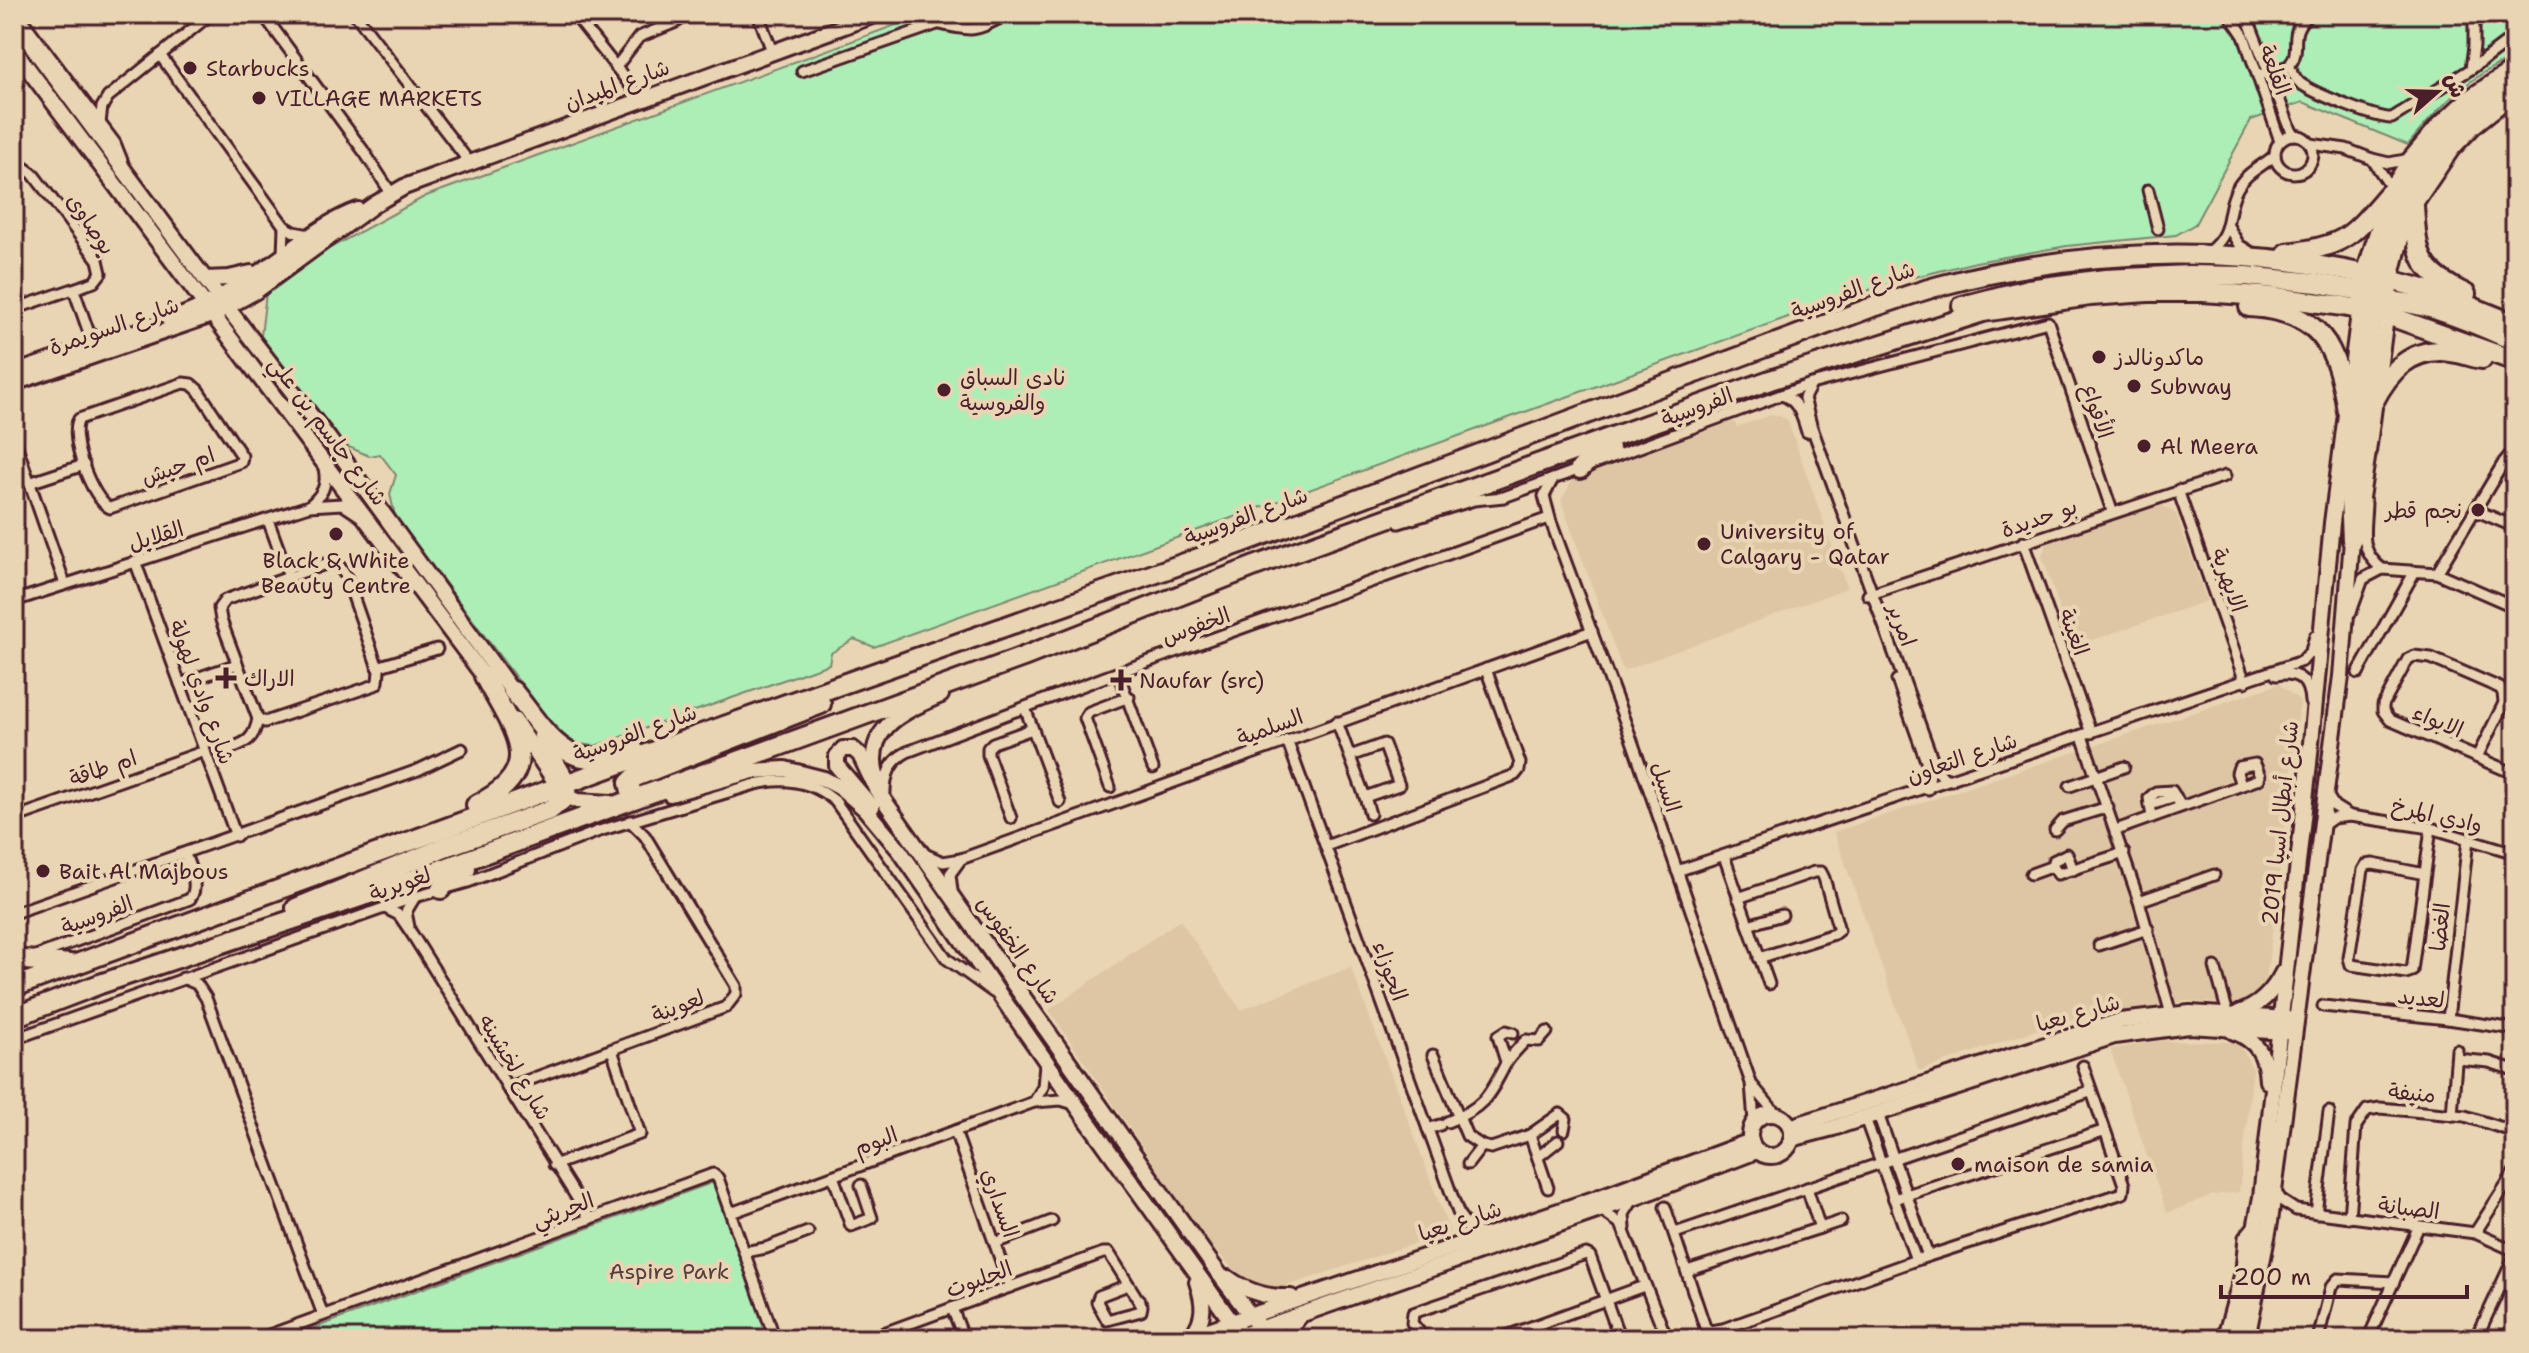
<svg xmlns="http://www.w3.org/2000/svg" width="2529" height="1353" viewBox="0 0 2529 1353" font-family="'Shantell Sans','Playpen Sans Arabic',sans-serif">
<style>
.built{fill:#dec6a4}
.green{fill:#adedb6;stroke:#7c8670;stroke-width:2}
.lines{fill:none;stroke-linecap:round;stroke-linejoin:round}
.street-casing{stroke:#4a1f2b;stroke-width:15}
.secondary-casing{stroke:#4a1f2b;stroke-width:20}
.highway-casing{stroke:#4a1f2b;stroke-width:24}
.street{stroke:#e9d5b3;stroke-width:9}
.secondary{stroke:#e9d5b3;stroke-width:14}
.highway{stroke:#e9d5b3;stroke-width:18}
.poi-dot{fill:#4a1f2b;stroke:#e9d5b3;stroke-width:3}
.labels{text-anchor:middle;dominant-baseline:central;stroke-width:8;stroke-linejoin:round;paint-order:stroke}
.poi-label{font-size:22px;fill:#4a1f2b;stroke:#e9d5b3;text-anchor:start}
.street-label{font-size:22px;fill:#4a1f2b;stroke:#e9d5b3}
.park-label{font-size:22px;fill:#593e40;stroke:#e9d5b3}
</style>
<rect width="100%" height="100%" fill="#e9d5b3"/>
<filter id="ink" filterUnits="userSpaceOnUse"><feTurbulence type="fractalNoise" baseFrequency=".0125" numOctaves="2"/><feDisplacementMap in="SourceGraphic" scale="16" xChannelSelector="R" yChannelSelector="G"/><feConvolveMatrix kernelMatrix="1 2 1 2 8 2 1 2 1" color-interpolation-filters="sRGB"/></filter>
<g filter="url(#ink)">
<g class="built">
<polygon points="1773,414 1787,419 1847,588 1623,671 1561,501 1573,479 1734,421 1737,427"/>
<polygon points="2162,505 2176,514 2207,601 2072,647 2042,556 2046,544"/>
<polygon points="2279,684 2300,701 2266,983 2240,1005 2186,1001 2056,1023 1919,1071 1834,832"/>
<polygon points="1180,920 1241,1010 1351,967 1450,1232 1274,1290 1242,1278 1207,1241 1049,1010"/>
<polygon points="2159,1041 2238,1042 2253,1069 2239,1192 2213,1195 2167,1213 2110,1049"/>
</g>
<g class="green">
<path d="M926,14H2515V57C2470,74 2438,108 2408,145L2303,102L2251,120L2195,224L2176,235L2067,246L1976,262L1899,281L1827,303L874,647L854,639L831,653L829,664L595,746L564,742L395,516L390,494L396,475L380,454L369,456L340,443L261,336L266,293L330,248L426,196Z"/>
<polygon points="714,1182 771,1339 284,1339"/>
</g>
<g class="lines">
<defs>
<g id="street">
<polyline points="18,14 115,143 123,163"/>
<polyline points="263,14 365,153 391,193"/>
<polyline points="355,14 470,163"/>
<polyline points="574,14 642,100"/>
<polyline points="758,14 772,51"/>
<polyline points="2229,14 2244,36 2280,141"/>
<polyline points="2246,14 2293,135"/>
<path d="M940,24C976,33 976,30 1008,14"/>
<polyline points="160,55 284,226 294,232 310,235"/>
<path d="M2289,66C2304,47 2285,35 2309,14"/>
<polyline points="616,67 639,37 676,22 689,14"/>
<polyline points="2471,69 2474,46 2474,14"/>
<polyline points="802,71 966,14"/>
<path d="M2259,75L2289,66C2293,72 2294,78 2300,83C2313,93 2377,119 2392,118L2471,69L2515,36"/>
<polyline points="100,123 102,107 108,97 211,14"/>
<circle cx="2294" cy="154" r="19"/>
<polyline points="2310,144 2346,149 2372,159"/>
<polyline points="14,168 25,168 33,174 98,260 101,273 94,282 14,309"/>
<polyline points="2392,189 2372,159 2389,163 2410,159"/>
<polyline points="2148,190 2158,229"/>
<polyline points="2228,226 2239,245 2252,253"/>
<path d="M2208,252C2235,232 2224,213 2237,189C2245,173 2263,166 2275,155"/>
<polyline points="283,256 284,226"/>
<polyline points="74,290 89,333 106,341"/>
<path d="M183,383L191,384L198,390L242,456L241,462L110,508C92,500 68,436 79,419Z"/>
<polyline points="1811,385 1804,398 1811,425 1936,769 1944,778 1951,780"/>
<path d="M1781,395C1799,400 1802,417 1807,432"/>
<polyline points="14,438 65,584"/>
<polyline points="1553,479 1544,496 1551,522 1630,735 1751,1083 1754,1122"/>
<polyline points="29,483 84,465"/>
<polyline points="2178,490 2245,682"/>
<path d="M2366,503C2365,532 2358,550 2382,569"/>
<path d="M309,506C322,495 328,486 324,468"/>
<polyline points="2475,510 2515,527"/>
<polyline points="268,520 289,577"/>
<polyline points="1399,523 1474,500 1504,497 1811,384 2048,322 2112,511"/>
<polyline points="2023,542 2091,733"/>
<polyline points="135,561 236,836"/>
<polygon points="331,562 340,567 346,576 379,671 378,682 375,685 265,722 258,719 221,620 219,608 225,600"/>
<polyline points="2437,573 2504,462 2510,455 2515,453"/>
<polyline points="1868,595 2225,476"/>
<polyline points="14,601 309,506 342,504 360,516"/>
<polyline points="2351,612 2363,579 2382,569 2437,573 2515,607"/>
<polyline points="377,667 437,649"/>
<polyline points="1118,673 1153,768"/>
<polyline points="2358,673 2414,573"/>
<path d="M2276,675C2298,671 2309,680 2310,702"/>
<polyline points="1897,680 1930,772 1928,789"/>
<polyline points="180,684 237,664"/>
<polyline points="1025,708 1060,802"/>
<polyline points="1337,722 1365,797 1399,785 1384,744 1350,756"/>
<polyline points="2082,736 2139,901 2171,1014"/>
<polyline points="1287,740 1459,1215 1470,1230 1486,1235"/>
<path d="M221,752C243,743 253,744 258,719"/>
<polyline points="2477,757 2504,703 2503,693 2500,688 2431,658 2414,656 2408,659 2383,705 2383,711 2390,720 2515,774"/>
<polyline points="2070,786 2124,767"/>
<polyline points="1110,787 1085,718 1089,712 1129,697"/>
<polyline points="2327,795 2334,806 2350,816"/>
<polyline points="1365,797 1370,814"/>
<path d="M885,798C884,779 889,761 907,752L1105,677L1549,518"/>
<polyline points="2150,805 2176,797"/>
<polyline points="2152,817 2149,798 2156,792 2172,791 2181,806"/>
<polyline points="14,818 205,751"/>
<polyline points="1011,818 988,755 988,748 993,743 1032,729"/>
<polyline points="2322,826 2333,818 2350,816 2431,828 2515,853"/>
<polyline points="2055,830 2063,821 2108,807"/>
<polyline points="2116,830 2259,779 2260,776 2255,764 2239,767 2237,773 2241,785"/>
<polyline points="1326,846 1515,775 1519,770 1520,763 1486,669"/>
<polyline points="925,854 943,862 961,859 1592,631"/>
<polyline points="1724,856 1769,984"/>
<polyline points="2053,866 2058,874 2124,853"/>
<polyline points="1677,871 2302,661 2311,651 2315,636"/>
<polyline points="2031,874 2053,866 2053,861 2067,854 2073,870"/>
<polyline points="2425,874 2373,864 2366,865 2363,870 2349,958 2351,965 2406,973 2412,971 2431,828"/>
<polyline points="952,891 950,874 961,859"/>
<polyline points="1738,898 1814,872 1821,872 1824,878 1839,930 1834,934 1759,958"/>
<polyline points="2139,901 2214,875"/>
<polyline points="385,908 399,915 412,934 590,1219"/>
<polyline points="14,913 418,770 462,749"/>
<polyline points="1748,925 1782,915"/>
<polyline points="409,927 406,912 415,897"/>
<polyline points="2099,945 2148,929"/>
<path d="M14,964L190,899C200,885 190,869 185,854"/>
<polyline points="2215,967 2228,1014"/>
<polyline points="183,978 197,984 206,998 323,1315"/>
<polyline points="2323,1006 2448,1019 2515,1029"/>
<polyline points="2448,1019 2468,839"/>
<path d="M14,1039L415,897L468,882L599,831L752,785C781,777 811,780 835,801L947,959L993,992"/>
<polyline points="1433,1055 1467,1136 1482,1146 1491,1148 1530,1135"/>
<polyline points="2457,1059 2489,1062 2514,1070"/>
<polyline points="1506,1062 1498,1036 1506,1031 1513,1033"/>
<polyline points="1753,1086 1778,1116"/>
<polyline points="507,1088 726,1007 736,994 736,986 645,836 630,821"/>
<polyline points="1034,1102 1043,1087 1045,1064"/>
<polyline points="1878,1114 1928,1256"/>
<polyline points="2452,1115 2457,1050"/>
<polyline points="1865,1118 1916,1260"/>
<path d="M1447,1122C1482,1109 1489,1097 1505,1065C1510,1056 1519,1048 1526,1040L1539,1041L1547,1032"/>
<polyline points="1428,1129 1440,1125"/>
<polyline points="955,1131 1010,1287"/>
<polyline points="1538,1157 1558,1141"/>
<polyline points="1468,1164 1482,1146"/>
<polyline points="554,1165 640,1134 612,1050"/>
<polyline points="833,1176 851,1226 872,1218 861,1185"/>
<polyline points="1548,1188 1530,1135 1560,1114 1566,1119 1564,1130"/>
<polyline points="2274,1190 2282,1201 2296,1210 2475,1233 2515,1251"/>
<polyline points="1894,1199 2103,1131"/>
<polyline points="1665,1207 1705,1327 1710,1331 1723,1329 1916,1260 2123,1193 2124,1185 2083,1066"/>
<polyline points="1601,1210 1621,1224 1667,1339"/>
<polyline points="731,1213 1034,1102 1061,1100 1074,1104"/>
<polyline points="2316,1213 2329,1112"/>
<polyline points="2349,1218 2356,1126 2367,1110 2380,1108 2465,1116 2515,1132"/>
<polyline points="1625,1228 1624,1214 1634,1198"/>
<polyline points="1820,1228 1841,1221"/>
<polyline points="1675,1233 2090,1092"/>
<polyline points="2475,1233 2515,1171"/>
<polyline points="995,1243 1052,1221"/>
<polyline points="744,1252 766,1248 808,1232"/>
<polyline points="1687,1271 1820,1228 1807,1188"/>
<polyline points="952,1308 964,1339"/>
<polyline points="258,1339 713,1174 718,1178 775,1339"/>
<polyline points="867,1339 1103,1253 1109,1253 1142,1306 1141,1311 1107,1320 1097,1302 1099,1296 1128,1285"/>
<polyline points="1425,1339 1412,1323 1413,1313 1586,1254 1590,1256 1620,1339"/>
<polyline points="1498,1339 1644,1286"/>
<polyline points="2222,1339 2241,1270 2244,1237 2254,1225"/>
<polyline points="2318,1339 2331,1287 2338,1279 2394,1282"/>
<polyline points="2368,1339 2418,1228"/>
<polyline points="2476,1339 2515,1255"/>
</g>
<g id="secondary">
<polyline points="14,22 205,279 329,439 517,698"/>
<polyline points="14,50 489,683"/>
<polyline points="205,279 229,278 251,273"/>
<path d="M169,320C207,308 241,285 273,263C302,243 325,222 358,210"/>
<polyline points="29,368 150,327"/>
<polyline points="14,383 212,315 256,291 375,204 404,187 877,14"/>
<polyline points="514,720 564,795 577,801 611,803"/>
<polyline points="541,736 569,783"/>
<path d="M877,779C862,728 903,712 941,695"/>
<polyline points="670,794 753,771 785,769 824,779 841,788 865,809 900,851 1077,1106 1244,1339"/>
<polyline points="872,807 837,766 837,756 843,749 853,749 860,755 876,789 1214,1267 1268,1339"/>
<path d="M2239,1013C2260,1006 2273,992 2283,972"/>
<path d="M2232,1031C2257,1040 2266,1055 2267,1081"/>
<circle cx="1771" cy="1135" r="21"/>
<polyline points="1790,1127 2120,1021 2190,1013 2288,1019"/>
<polyline points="1791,1139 1833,1128 2114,1036 2189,1026 2286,1032"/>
<path d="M1228,1278C1247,1292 1267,1298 1291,1297"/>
<path d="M1192,1335C1206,1318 1204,1302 1197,1282"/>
<polyline points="1182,1339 1600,1197 1751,1141"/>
<polyline points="1231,1339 1634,1198 1757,1151"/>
<polyline points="1289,1339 1293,1325 1299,1317"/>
<polyline points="2234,1339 2261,1197 2309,764 2332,523 2364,274 2389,193 2410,159 2438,126 2467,99 2515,67"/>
<polyline points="2247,1339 2270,1222 2341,676 2352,540 2357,524 2368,452 2391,280 2402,234 2414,205 2452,149 2475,125 2515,93"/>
</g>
<g id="highway">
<path d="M2414,205C2417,254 2417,271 2466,294"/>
<path d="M2287,253C2347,246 2351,236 2389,193"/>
<path d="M2378,287C2377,269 2383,250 2389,233C2412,165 2461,119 2515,75"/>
<polyline points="1962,306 2028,289 2105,279 2189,275 2246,276 2317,283 2361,291 2391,280"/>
<path d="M2364,306C2404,289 2476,325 2515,341"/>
<path d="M2249,307C2321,311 2337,346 2347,411"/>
<path d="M2373,403C2389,371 2412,346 2451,352C2461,353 2471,357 2482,359"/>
<polyline points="1580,469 1597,452 1610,448"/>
<polyline points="2352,540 2350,496 2372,300"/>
<path d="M513,691C530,711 548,743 573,754C591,763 616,754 634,750"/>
<polyline points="633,799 629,783 635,777 821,704"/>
<path d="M476,805C550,769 512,730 484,676"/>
<polyline points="441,889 449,878 466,869"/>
<polyline points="296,908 445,847 550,810 562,800 569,783"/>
<polyline points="25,960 70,964"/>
<path d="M14,987L696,736L1244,542L1870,308C1893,301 1916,292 1939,286C2093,245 2259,243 2413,286C2448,296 2481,311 2515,324"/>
<polyline points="14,1017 100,984 426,875 1023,657 1255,566 1770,380 1983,312 2090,296 2148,292 2203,292 2275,297 2343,306 2387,315 2515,361"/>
</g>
</defs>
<use href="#street" class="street-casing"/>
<use href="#secondary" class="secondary-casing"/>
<use href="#highway" class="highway-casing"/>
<use href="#street" class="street"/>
<use href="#secondary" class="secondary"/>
<use href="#highway" class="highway"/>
</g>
</g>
<g class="poi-dot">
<circle cx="190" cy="68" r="8"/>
<circle cx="259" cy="98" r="8"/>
<circle cx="2099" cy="357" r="8"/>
<circle cx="2134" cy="386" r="8"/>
<circle cx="944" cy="390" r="8"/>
<circle cx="2144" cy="446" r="8"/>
<circle cx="2478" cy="510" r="8"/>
<circle cx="336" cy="534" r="8"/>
<circle cx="1704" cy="544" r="8"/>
<path d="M222 666h8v8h8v8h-8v8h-8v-8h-8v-8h8z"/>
<path d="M1117 668h8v8h8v8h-8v8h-8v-8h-8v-8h8z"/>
<circle cx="43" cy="871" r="8"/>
<circle cx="1958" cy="1164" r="8"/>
</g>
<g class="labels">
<g class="poi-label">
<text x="206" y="68">Starbucks</text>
<text x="275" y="98">VILLAGE MARKETS</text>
<text x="2115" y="357">ماكدونالدز</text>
<text x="960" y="377">نادي السباق<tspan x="960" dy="25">والفروسية</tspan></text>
<text x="2150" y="386">Subway</text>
<text x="2160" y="446">Al Meera</text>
<text x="2462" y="510" text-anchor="end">نجم قطر</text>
<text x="1720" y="531">University of<tspan x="1720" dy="25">Calgary - Qatar</tspan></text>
<text x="336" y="560" text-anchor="middle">Black &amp; White<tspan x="336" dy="25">Beauty Centre</tspan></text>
<text x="244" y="678">الاراك</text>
<text x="1139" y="680">Naufar (src)</text>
<text x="59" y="871">Bait Al Majbous</text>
<text x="1974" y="1164">maison de samia</text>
</g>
<g class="street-label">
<text transform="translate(2275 70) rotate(70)">القلعة</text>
<text transform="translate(617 85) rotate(-20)">شارع الميدان</text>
<text transform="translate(91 224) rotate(56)">بوصاوى</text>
<text transform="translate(1853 290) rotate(-20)">شارع الفروسية</text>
<text transform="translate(114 326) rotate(-19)">شارع السويمرة</text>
<text transform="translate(1697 407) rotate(-20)">الفروسية</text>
<text transform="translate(2097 411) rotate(71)">الأقواع</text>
<text transform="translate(328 431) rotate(53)">شارع جاسم بن علي</text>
<text transform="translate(178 466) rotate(-19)">ام حيش</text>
<text transform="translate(1246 516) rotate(-20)">شارع الفروسية</text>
<text transform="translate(2039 518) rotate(-19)">بو حديدة</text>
<text transform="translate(156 536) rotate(-17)">القلايل</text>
<text transform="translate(2229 580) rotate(71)">الابهرية</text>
<text transform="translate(1902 625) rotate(70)">امرير</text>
<text transform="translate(1196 626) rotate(-20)">الخفوس</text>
<text transform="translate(2074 632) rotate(70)">الغينة</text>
<text transform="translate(202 692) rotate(70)">شارع وادي لهولة</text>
<text transform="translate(2438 721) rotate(23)">الابواء</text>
<text transform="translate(1270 727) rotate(-20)">السلمية</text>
<text transform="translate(635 733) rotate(-20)">شارع الفروسية</text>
<text transform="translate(1962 758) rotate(-19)">شارع التعاون</text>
<text transform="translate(103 768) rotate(-19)">ام طاقة</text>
<text transform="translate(1666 787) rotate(72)">السيل</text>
<text transform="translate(2437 815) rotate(13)">وادي المرخ</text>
<text transform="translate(2280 823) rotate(-84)">شارع أبطال اسيا 2019</text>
<text transform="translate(400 884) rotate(-19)">لغويرية</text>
<text transform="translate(97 915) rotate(-20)">الفروسية</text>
<text transform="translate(2440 927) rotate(-84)">الغضا</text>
<text transform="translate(1018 950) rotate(55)">شارع الخفوس</text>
<text transform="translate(1390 971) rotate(70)">الجوزاء</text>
<text transform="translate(2421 998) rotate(6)">لعديد</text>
<text transform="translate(678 1006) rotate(-21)">لعوينة</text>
<text transform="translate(2078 1013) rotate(-16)">شارع بعيا</text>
<text transform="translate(515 1067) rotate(59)">شارع لخشينه</text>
<text transform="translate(2412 1093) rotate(5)">منيفة</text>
<text transform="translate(876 1141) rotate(-20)">البوم</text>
<text transform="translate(1000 1203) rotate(71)">السداري</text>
<text transform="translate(2409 1208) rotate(7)">الصبانة</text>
<text transform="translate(563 1210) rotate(-20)">الحريثي</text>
<text transform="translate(1460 1221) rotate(-18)">شارع بعيا</text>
<text transform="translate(979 1279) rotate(-20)">الجلبوت</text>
</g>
<g class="park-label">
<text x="669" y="1271">Aspire Park</text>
</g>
</g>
<rect width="2529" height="1353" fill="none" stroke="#e9d5b3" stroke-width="48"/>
<rect x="24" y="24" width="2481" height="1305" fill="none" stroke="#4a1f2b" stroke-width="3" filter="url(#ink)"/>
<g transform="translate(2437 92) rotate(70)" stroke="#e9d5b3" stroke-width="6" paint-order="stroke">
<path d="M0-6L14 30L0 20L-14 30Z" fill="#4a1f2b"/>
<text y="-12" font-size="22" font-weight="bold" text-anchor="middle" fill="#4a1f2b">ش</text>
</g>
<path d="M2221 1285v12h246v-12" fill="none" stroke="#4a1f2b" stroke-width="4"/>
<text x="2233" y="1285" font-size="24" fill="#4a1f2b" stroke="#e9d5b3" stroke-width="6" paint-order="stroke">200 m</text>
</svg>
